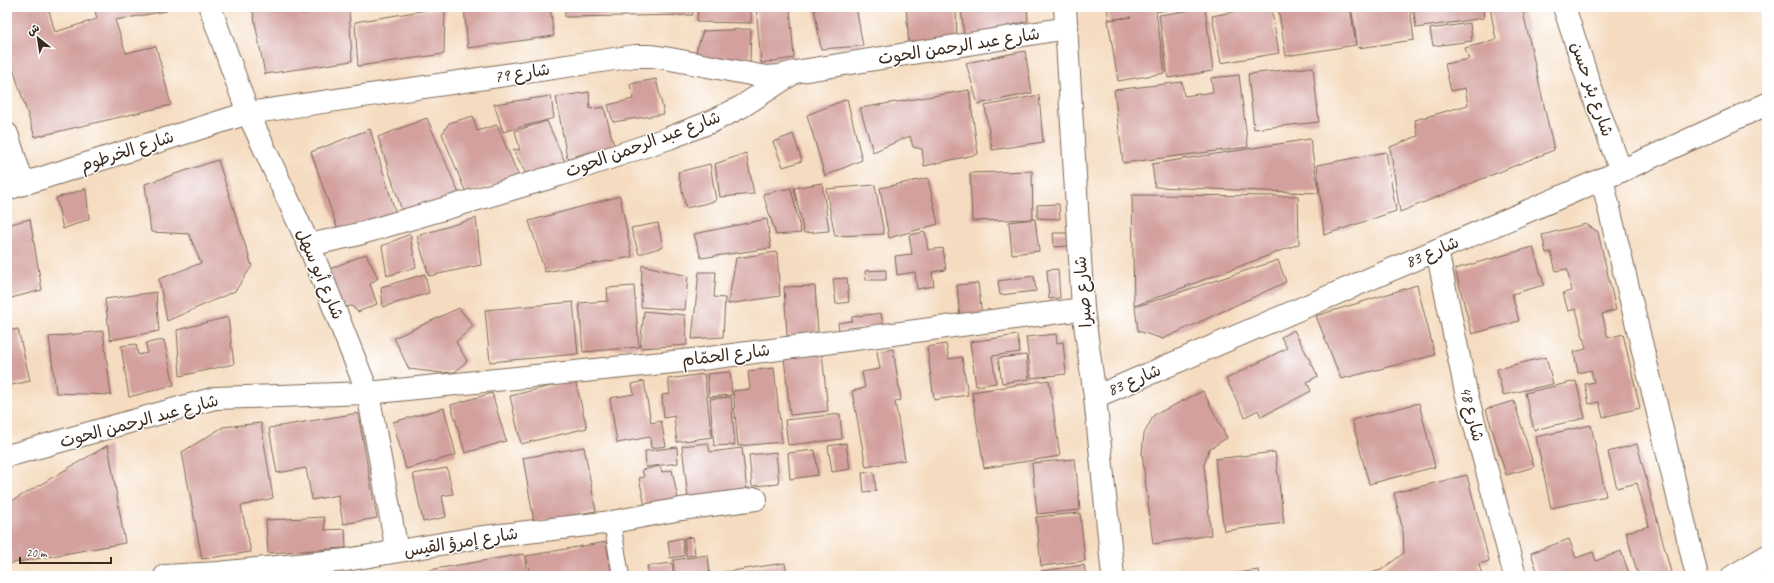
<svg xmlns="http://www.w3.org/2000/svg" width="1774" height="583" viewBox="0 0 1774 583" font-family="Caveat,'Playpen Sans Arabic',sans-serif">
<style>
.building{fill:#d3a09d}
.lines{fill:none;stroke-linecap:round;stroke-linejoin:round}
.lane-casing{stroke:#7c6857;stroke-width:18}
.street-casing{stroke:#7c6857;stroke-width:24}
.lane{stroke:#fff;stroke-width:16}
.street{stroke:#fff;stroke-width:22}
.labels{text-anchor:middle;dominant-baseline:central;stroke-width:3;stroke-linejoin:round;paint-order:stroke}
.street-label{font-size:17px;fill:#3b2a1e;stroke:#fff}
</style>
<rect width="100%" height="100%" fill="#fff"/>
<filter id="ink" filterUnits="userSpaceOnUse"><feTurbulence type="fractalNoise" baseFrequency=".025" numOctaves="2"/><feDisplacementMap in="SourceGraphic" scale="8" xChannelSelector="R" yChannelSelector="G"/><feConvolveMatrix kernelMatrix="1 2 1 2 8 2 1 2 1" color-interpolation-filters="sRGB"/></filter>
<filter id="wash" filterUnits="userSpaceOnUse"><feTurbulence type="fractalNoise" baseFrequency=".012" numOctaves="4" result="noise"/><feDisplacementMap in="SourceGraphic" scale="16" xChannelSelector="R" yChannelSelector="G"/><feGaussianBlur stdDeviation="0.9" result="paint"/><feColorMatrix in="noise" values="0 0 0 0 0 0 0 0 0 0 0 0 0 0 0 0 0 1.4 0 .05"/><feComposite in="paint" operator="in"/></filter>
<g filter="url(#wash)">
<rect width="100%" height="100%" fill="#f5dcc0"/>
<g id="blocks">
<g class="building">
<polygon points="7,7 48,7 55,32 97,19 94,7 166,7 167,11 115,20 126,53 156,46 171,105 35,137 7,50"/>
<polygon points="252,7 301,7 302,14 327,7 349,7 352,61 265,74"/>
<polygon points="445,7 444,54 358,66 355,22"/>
<polygon points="464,7 550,7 554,36 468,48"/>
<polygon points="565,7 692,7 693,15 565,17"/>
<polygon points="698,7 751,7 751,23 697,22"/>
<polygon points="756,7 790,7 794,58 761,63"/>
<polygon points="814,7 856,7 863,46 821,49"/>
<polygon points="906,7 956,7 957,42 909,46"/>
<polygon points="961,7 1027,7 1028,21 964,37"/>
<polygon points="1107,7 1185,7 1156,12 1165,73 1118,81 1108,20 1131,17 1109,20"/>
<polygon points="1258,7 1271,7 1279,53 1221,63 1212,16"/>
<polygon points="1278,7 1350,7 1356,45 1286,56"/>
<polygon points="1351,7 1410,7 1414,40 1358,48"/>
<polygon points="1413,7 1483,7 1484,18 1416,28"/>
<polygon points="1490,7 1522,7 1554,150 1400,212 1390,147 1418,136 1415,120 1468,105 1465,88 1451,91 1445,64 1469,59 1465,48 1496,40"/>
<polygon points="1205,8 1213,71 1168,78 1159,15"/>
<polygon points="1470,23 1472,41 1433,46 1430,29"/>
<polygon points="751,29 750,63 693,60 703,31"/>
<polygon points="1025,51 1032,93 978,104 966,63"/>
<polygon points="1313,67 1319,122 1254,129 1248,74"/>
<polygon points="1239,75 1248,147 1123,163 1114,90 1182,82 1184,96 1213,92 1211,78"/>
<polygon points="656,79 664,114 613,122 608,105 633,99 630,84"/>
<polygon points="969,90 978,154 924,166 922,149 913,147 910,136 873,152 860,108"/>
<polygon points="589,92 590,109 604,107 614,146 567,158 556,97"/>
<polygon points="1039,95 1043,142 992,150 985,106"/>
<polygon points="551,96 554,118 503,132 494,104"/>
<polygon points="847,99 862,160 825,176 807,115"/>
<polygon points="473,116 477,131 497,125 519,177 466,193 442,134 449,123"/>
<polygon points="427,118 460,196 402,211 378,137"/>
<polygon points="547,121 565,162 526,174 513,149 520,150 515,131"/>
<polygon points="370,129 396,214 338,230 311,152"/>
<polygon points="793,134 802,161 783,167 773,142"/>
<polygon points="1310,139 1319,193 1155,187 1152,164"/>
<polygon points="1386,152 1396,211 1324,235 1317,165"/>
<polygon points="746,153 754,194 720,197 715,164"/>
<polygon points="218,160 252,266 235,291 167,321 159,279 201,263 189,234 151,232 145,184"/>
<polygon points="710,164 716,201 686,208 678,172"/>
<polygon points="1032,171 1033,219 972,221 970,173"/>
<polygon points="928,178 938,224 889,238 880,188"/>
<polygon points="822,183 829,231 804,233 794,188"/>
<polygon points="875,185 884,234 835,236 826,189"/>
<polygon points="791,188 801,233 776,235 763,194"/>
<polygon points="86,189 89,219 63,229 56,198"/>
<polygon points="1132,195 1298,196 1299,244 1134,306"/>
<polygon points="620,196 632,257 545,272 529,221"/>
<polygon points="1059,204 1060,219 1037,218 1037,205"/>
<polygon points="476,218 481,265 429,276 417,236"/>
<polygon points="30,219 42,290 7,299 7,225"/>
<polygon points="767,219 771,248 701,258 694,234"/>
<polygon points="1035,219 1039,251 1012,254 1009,222"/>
<polygon points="658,223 663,247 639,254 631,228"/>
<polygon points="1586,224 1598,232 1616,310 1602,314 1608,338 1623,334 1640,408 1603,417 1599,402 1589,404 1585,384 1594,382 1591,370 1578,373 1574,352 1586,349 1576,309 1568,311 1563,293 1572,291 1567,269 1556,271 1551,252 1546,253 1542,235"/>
<polygon points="925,232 928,250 943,248 946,270 932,272 934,286 917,289 915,272 897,275 895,256 912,254 909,235"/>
<polygon points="1053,233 1067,233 1068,246 1054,247"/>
<polygon points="410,234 416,267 387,276 382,246"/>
<polygon points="1533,247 1544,285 1512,294 1519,321 1472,334 1455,269"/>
<polygon points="777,252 780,296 728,304 736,258"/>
<polygon points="366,254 378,278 370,284 377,304 358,312 352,306 344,307 325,271"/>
<polygon points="1278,260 1286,282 1163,339 1138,331 1135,307"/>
<polygon points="642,265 688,276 685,310 641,307"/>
<polygon points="1058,269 1060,298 1049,299 1047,270"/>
<polygon points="886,270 886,280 866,280 865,271"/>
<polygon points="699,272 716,272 714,297 725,298 723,337 692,339"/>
<polygon points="425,274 429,293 383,307 381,287"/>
<polygon points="1034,276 1036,291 1000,295 998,281"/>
<polygon points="847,278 849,302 836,304 833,279"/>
<polygon points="978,283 982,316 960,319 957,285"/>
<polygon points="1417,285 1435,355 1341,379 1316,316"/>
<polygon points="634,286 639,347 583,352 579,303 608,301 607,288"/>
<polygon points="815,286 818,334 787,336 784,287"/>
<polygon points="156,292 159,331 110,340 105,299"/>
<polygon points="573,302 578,354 490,362 485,310"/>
<polygon points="459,308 473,326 456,342 467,361 455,372 442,373 409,369 394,338"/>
<polygon points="644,311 685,315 687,345 640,348"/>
<polygon points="881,313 883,325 839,331 838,323 852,321 852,317"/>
<polygon points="228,317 234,364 180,376 177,330"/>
<polygon points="18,329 30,381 7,386 7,331"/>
<polygon points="1294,330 1318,376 1307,382 1311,391 1261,417 1258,410 1245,417 1226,379 1287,348 1281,337"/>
<polygon points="103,331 111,395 56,393 49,337"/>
<polygon points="1056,334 1057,343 1063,342 1066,374 1031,378 1026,337"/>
<polygon points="1017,335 1020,352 992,356 996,383 976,386 970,342"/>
<polygon points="164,340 174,385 129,397 121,346 136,344 138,355 147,353 146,343"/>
<polygon points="946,344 949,359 962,357 968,395 934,400 927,347"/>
<polygon points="893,349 901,400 895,401 905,460 866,467 852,391 865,388 862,372 880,369 877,352"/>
<polygon points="822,353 828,411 790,415 784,357"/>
<polygon points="1026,355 1029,379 1002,383 998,358"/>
<polygon points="1546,357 1553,384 1503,395 1497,369"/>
<polygon points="774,368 782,442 738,446 733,391 750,389 748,371"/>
<polygon points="730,372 732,395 709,397 707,374"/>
<polygon points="704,374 712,437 677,442 674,416 664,418 662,395 670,394 668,379"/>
<polygon points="575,380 587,428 521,444 510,396"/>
<polygon points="1049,380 1060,456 984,468 972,392"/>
<polygon points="644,381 651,423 661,421 666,446 651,448 650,437 617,443 610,398 634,394 632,384"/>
<polygon points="1576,381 1585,418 1534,430 1525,393"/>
<polygon points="1203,391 1227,438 1209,449 1204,465 1211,535 1153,544 1142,453 1144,434 1154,415"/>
<polygon points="492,393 506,441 465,453 451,405"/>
<polygon points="731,397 735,445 714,446 710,399"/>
<polygon points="1514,401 1534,467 1506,475 1486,409"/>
<polygon points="1419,403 1435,467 1369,484 1352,420"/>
<polygon points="444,408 456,455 406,469 393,422"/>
<polygon points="358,413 377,518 343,524 338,495 312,500 306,468 277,473 269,428"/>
<polygon points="840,414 842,439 788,445 785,420"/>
<polygon points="261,423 273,498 241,506 251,552 202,559 182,452 223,427"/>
<polygon points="1591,425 1606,496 1551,508 1536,437"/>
<polygon points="708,443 710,452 742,448 747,491 688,498 682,446"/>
<polygon points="846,443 850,469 832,472 828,446"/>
<polygon points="1637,444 1672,576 1638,576 1626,532 1649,526 1637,483 1617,488 1608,452"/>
<polygon points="108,445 125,543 7,564 7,504"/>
<polygon points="584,447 596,511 534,522 523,458"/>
<polygon points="677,447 678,463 646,467 645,451"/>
<polygon points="815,450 818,475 790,479 788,453"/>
<polygon points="776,452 779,484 752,486 749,455"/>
<polygon points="1275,452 1284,523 1224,531 1215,459"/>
<polygon points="1075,459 1080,510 1037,514 1032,463"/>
<polygon points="660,466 662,472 672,470 678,499 646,510 639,478 644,477 642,470"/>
<polygon points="447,468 453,494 442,496 446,517 423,522 413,474"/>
<polygon points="874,472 876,491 864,492 862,473"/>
<polygon points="1467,475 1489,561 1479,564 1482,576 1449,576 1448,574 1439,576 1361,576 1381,570 1404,553 1403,531 1394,493"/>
<polygon points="1080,513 1085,561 1041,566 1036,517"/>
<polygon points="324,517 325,530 345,529 346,548 268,553 266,520"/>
<polygon points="693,537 695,555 686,556 684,538"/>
<polygon points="682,538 684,556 670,558 668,541"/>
<polygon points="1569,539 1576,558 1593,552 1596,561 1621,551 1630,576 1539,576 1531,553"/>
<polygon points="606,542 612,576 530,576 526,556"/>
<polygon points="524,554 527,576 430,576 429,570"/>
<polygon points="708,555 710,576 675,576 673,560"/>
<polygon points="672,563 673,576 649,576 647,566"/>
<polygon points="785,563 787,576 712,576 711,574"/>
<polygon points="1084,565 1086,576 1042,576 1041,571"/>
<polygon points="1259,570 1260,576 1222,576 1222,575"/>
</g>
</g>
</g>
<g filter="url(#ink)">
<use href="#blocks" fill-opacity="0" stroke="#7c6857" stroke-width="1"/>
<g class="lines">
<defs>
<polyline id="lane" points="612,522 621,576"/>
<g id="street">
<polyline points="210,7 248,113 309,245 368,393 397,551"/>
<polyline points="1065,7 1083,309 1095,397 1113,576"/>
<polyline points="1564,7 1591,89 1621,171"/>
<polyline points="7,134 23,184"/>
<polyline points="1602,179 1697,576"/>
<polyline points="7,189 248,113 635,56 652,56 665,58 766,77 780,76 795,72"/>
<polyline points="309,245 355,235 559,175 669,138 713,121 741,107 795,72 1067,28"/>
<polyline points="1437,250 1466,392 1515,576"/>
<polyline points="1095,397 1621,171 1767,104"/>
<polyline points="7,456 215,398 368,393 702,359 1083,309"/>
<polyline points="165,576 218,573 346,560 476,538 612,522 681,509 756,499"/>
<polyline points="1733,576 1767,556"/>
</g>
</defs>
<use href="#lane" class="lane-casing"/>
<use href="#street" class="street-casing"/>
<use href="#lane" class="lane"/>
<use href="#street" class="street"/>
</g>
</g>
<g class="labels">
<g class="street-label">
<text transform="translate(959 46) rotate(-9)">شارع عبد الرحمن الحوت</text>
<text transform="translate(522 73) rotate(-8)">شارع 79</text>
<text transform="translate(1592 89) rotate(71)">شارع بئر حسن</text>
<text transform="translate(643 144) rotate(-20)">شارع عبد الرحمن الحوت</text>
<text transform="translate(127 151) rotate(-18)">شارع الخرطوم</text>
<text transform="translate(1432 252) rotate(-23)">شارع 83</text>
<text transform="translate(320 274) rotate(67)">شارع أبو سهل</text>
<text transform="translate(1083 292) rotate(-95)">شارع صبرا</text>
<text transform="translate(726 355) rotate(-7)">شارع الحمّام</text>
<text transform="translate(1134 380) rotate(-23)">شارع 83</text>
<text transform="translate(1472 414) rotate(76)">شارع 48</text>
<text transform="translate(139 421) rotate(-15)">شارع عبد الرحمن الحوت</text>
<text transform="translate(461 542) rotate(-9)">شارع إمرؤ القيس</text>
</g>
</g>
<rect width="1774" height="583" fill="none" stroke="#fff" stroke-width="24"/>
<g transform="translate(38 38) rotate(330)" stroke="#ffffff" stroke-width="3" paint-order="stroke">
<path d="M0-3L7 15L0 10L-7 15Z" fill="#3b2a1e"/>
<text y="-6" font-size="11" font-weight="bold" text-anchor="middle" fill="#3b2a1e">ش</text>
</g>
<path d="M20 557v6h91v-6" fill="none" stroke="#3b2a1e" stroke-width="2"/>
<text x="26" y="557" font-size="12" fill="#3b2a1e" stroke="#ffffff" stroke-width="3" paint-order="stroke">20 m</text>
</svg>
